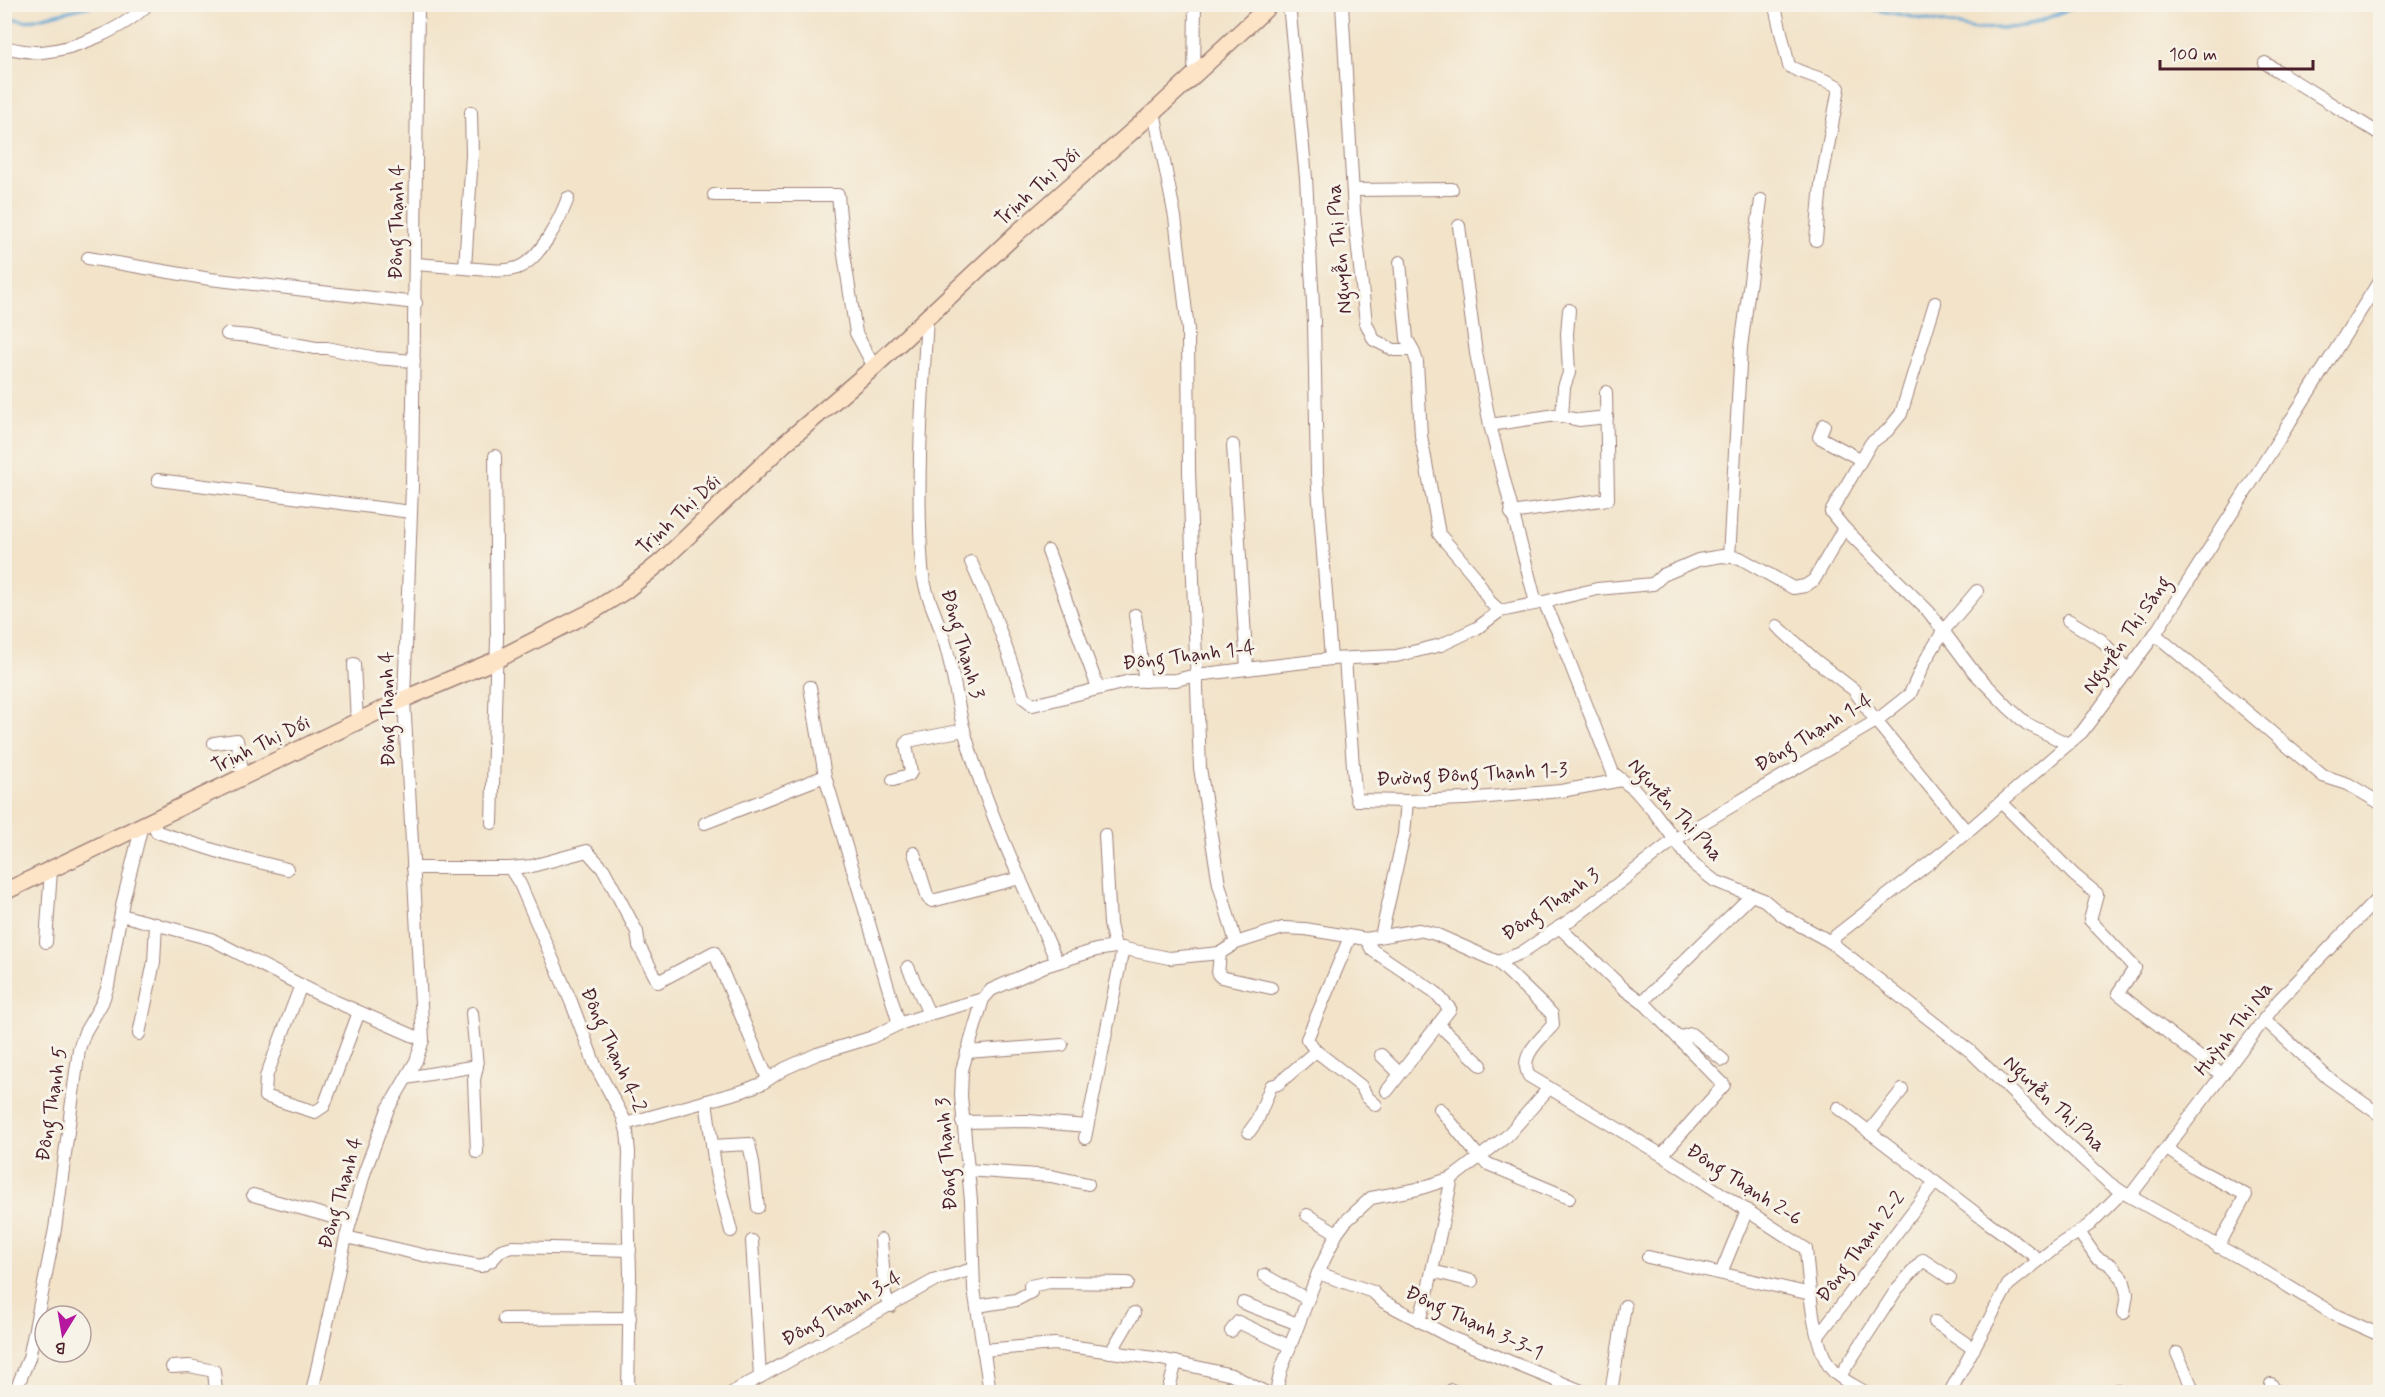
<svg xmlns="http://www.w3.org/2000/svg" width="2385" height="1397" viewBox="0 0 2385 1397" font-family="Mynerve,sans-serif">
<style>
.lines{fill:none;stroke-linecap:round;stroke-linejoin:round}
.stream{stroke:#5ba3d2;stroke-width:3}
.minor-casing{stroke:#9e817a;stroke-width:14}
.secondary-casing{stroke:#9e817a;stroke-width:19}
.minor{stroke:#fff;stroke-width:12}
.secondary{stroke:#fee4c6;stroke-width:16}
.labels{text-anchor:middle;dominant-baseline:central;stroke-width:6;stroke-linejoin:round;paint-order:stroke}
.street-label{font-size:20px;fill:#4a1f2b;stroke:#f7f3e8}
</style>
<rect width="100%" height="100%" fill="#f7f3e8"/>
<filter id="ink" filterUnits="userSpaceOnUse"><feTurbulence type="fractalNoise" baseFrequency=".0167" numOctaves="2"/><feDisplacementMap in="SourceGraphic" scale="12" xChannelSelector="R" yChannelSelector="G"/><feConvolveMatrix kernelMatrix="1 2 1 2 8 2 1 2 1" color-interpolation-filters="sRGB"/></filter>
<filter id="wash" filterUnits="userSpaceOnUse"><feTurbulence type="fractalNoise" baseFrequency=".008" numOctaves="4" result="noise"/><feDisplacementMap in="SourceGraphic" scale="24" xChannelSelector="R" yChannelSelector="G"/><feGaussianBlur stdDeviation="1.35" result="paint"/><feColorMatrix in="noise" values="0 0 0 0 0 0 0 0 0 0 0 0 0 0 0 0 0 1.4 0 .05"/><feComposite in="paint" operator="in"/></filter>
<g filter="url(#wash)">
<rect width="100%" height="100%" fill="#f2e3c9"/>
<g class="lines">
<g class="stream">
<polyline points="1845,4 1975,29 2024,27 2083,4"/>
<polyline points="4,17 26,21 99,4"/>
</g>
</g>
</g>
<g filter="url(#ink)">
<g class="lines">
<defs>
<g id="minor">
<polyline points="1289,4 1306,178 1314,322 1317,474 1331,659"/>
<polyline points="1342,4 1354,212 1366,323 1374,340 1394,350 1413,350 1417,362 1421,436 1439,534 1474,575 1490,602 1500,611 1544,602 1557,630 1613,773 1635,790 1654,812 1694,865 1715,881 1764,900 1783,916 1829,941 1970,1051 2047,1126 2109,1183 2122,1192 2263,1271 2337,1316 2380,1335"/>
<path d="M1775,7L1789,66C1801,74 1834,81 1839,88L1821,184L1816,240"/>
<path d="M4,47C17,50 29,53 42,52C76,49 124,29 148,4"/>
<polyline points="2265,63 2380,134"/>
<polyline points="1194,75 1195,4"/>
<polyline points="1154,112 1175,217 1188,330 1189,471 1200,768 1219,884 1236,943"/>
<polyline points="1353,190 1452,189"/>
<polyline points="714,195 838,195 843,248 856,333 874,367"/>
<polyline points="1459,226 1476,353 1490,425 1536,603"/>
<polyline points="88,258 210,279 416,303"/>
<polyline points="1400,262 1407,339 1413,350"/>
<polyline points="416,264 465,268 472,155 471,112"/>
<path d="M465,268C481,269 502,273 517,268C540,260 560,219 568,198"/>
<path d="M927,318C922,401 916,484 922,568C924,593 936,613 943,637C953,667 956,699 964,730C986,810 1024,886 1057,962"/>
<polyline points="227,334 250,336 316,348 327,348 376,358 414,361"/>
<polyline points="1562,417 1564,387 1569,373 1567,334 1569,310"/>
<polyline points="1490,425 1556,415 1579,420 1607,417"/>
<polyline points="1824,425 1819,437 1860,459"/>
<polyline points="1233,445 1247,669"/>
<polyline points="158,480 411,512"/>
<polyline points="1511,513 1608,499 1606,392"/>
<polyline points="1844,528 1831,512 1871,443 1887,431 1901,414 1935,303"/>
<polyline points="1048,551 1098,688"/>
<polyline points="1729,557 1741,347 1761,200"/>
<polyline points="971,562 995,617 1024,698 1033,705 1130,681 1176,680 1196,675 1331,659 1396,656 1441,645 1477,628 1500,611"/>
<polyline points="1544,602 1597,589 1653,584 1663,575 1698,560 1722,556 1740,558 1793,588 1805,586 1814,580 1844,528 1929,612 1973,671 2009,708 2027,724 2068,744"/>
<polyline points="1135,615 1145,681"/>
<polyline points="2068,620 2101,640 2128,670"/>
<polyline points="1777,626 1815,660 1854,690 1876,721 1967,832"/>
<polyline points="2155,634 2323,776 2348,784 2380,803"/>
<polyline points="1345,659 1355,792 1357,800 1407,801 1465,799 1561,791 1622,780"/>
<polyline points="354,664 357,722"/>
<polyline points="810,687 825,776 899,1024"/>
<polyline points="214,743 237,740 243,777"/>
<polyline points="893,780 909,775 911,772 906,745 908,741 964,730"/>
<polyline points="2001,802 2074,875 2097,894 2090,920 2135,968 2118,993 2222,1075"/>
<polyline points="152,821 157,832 226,854 287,869"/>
<polyline points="492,823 497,638 495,456"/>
<polyline points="705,823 825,776"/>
<polyline points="1105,835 1110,924 1115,947"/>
<polyline points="914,853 928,898 932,901 1020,878"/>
<polyline points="413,868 510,868 520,884 572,1004 595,1065 623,1117 627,1132 629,1152 628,1199 630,1274 628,1392"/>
<polyline points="510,868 532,866 587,851 604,870 637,932 639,946 658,982 714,952 768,1079"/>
<polyline points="121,915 211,939 316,993 423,1040"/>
<polyline points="1559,927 1624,989 1646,1005 1724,1085 1662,1155"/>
<polyline points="1381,936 1404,834 1407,801"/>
<polyline points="1350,937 1307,1039 1316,1051 1361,1086 1367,1097 1376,1105"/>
<polyline points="1366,939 1372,950 1435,992 1450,1009 1387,1091"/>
<polyline points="1829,941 1947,849 2082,732 2155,634 2380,280"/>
<polyline points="46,942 51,870"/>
<polyline points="1220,953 1218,974 1221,977 1271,988"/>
<path d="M1498,962L1552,1014L1553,1025C1541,1039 1518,1056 1529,1076L1662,1155L1806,1249C1809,1280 1812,1350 1834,1372C1842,1380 1855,1386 1865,1392"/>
<polyline points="908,967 929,1014"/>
<polyline points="301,985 266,1077 265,1096 315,1112 324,1106 359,1012"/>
<polyline points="1642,1002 1752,895"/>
<polyline points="472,1013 477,1066 474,1080 477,1152"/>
<polyline points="2264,1019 2328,1078 2380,1115"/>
<polyline points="1438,1024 1481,1065"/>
<polyline points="139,1034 154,962 156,924"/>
<polyline points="1678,1038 1691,1034 1723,1060"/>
<polyline points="967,1052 1062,1045"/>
<polyline points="1381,1055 1399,1073"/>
<polyline points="406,1078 477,1066"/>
<polyline points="706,1101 716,1173 731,1231"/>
<polyline points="1838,1108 1986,1221 2040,1260"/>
<polyline points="1440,1109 1479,1157 1488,1164 1569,1198"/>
<polyline points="962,1122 1028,1121 1087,1126"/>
<polyline points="625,1124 743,1091 763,1083 784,1069 817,1054 870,1038 899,1024 929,1014 983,999"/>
<polyline points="1249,1132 1257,1121 1271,1086 1278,1084 1316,1051"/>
<polyline points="1869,1132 1902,1090"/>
<polyline points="1085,1138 1123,948"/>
<polyline points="712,1146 749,1144 753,1163 758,1207"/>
<polyline points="2167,1149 2195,1168 2246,1195 2218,1247"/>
<polyline points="967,1170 1051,1176 1088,1184"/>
<polyline points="253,1195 350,1222"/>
<polyline points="2130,1196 2279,1000 2380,896"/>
<polyline points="1307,1215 1337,1233"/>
<polyline points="2079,1232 2096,1257 2111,1265 2123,1279 2127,1294 2124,1313"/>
<polyline points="346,1237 431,1257 481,1266 492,1260 501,1250 512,1247 630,1250"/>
<polyline points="881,1240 885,1295 891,1306"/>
<polyline points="752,1241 760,1377"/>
<polyline points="1648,1257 1811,1294"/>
<polyline points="1432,1271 1472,1281"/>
<polyline points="1318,1273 1373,1292 1384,1302 1452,1338 1584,1392"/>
<polyline points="1721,1273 1747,1210"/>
<polyline points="1264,1275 1307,1299"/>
<polyline points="1243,1303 1298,1324"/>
<polyline points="977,1306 1016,1300 1031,1292 1030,1286 1050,1282 1128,1283"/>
<polyline points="504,1319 630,1318"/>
<polyline points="1419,1321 1427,1294 1452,1178"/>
<polyline points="1935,1322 1974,1349"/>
<polyline points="1231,1331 1238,1322 1289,1346"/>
<polyline points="1818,1336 1935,1182"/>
<polyline points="983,1350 1055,1344 1161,1359 1232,1375 1265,1392"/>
<polyline points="1111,1352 1134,1313"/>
<polyline points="2177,1353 2194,1392"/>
<polyline points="172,1367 189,1366 214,1371 216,1392"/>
<polyline points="1840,1376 1897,1289 1923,1260 1950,1278"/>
<polyline points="2271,1384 2276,1392"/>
<polyline points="15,1392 29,1358 55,1229 79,1049 85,1032 102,1003 108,986 123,901 142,825"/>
<polyline points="312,1392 346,1237 365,1171 388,1109 416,1061 423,1040 404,699 412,486 418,4"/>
<polyline points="733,1392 933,1281 973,1269"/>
<polyline points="990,1392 974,1289 971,1201 961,1096 962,1070 983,999 991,990 1045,966 1096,950 1115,947 1169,958 1220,953 1236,943 1283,928 1305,929 1366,939 1419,930 1435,934 1498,962 1521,953 1579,914 1674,840 1876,721 1910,694 1925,661 1944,630 1977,591"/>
<polyline points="1168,1392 1176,1362"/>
<polyline points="1276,1392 1281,1370 1318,1273 1337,1233 1346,1221 1371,1198 1418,1189 1452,1178 1507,1136 1549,1088"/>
<polyline points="1451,1392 1452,1390"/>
<polyline points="1611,1392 1625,1306"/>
<polyline points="1950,1392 2008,1285 2056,1247 2089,1225 2122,1192"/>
<polyline points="2112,1392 2118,1390"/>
</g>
<polyline id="secondary" points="4,892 404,699 496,660 593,611 625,591 662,561 784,444 874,367 1017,233 1154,112 1271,4"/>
</defs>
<use href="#minor" class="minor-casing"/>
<use href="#secondary" class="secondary-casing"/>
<use href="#minor" class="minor"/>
<use href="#secondary" class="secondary"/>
</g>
</g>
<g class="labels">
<g class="street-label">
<text transform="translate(1038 187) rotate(-42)">Trịnh Thị Dối</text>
<text transform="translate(397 222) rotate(-89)">Đông Thạnh 4</text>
<text transform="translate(1340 249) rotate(-95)">Nguyễn Thị Pha</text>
<text transform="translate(679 515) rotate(-43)">Trịnh Thị Dối</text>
<text transform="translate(2127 635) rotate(-55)">Nguyễn Thị Sáng</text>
<text transform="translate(962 644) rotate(74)">Đông Thạnh 3</text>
<text transform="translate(1189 656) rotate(-7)">Đông Thạnh 1-4</text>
<text transform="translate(388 709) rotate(-91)">Đông Thạnh 4</text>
<text transform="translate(1814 733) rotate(-31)">Đông Thạnh 1-4</text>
<text transform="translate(261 745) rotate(-26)">Trịnh Thị Dối</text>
<text transform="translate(1472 775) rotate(-3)">Đường Đông Thạnh 1-3</text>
<text transform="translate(1675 810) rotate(48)">Nguyễn Thị Pha</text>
<text transform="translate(1551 905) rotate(-34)">Đông Thạnh 3</text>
<text transform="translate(2234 1029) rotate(-52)">Huỳnh Thị Na</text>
<text transform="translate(613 1050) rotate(66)">Đông Thạnh 4-2</text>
<text transform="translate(52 1104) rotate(-81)">Đông Thạnh 5</text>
<text transform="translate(2054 1104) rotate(43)">Nguyễn Thị Pha</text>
<text transform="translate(947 1154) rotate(-94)">Đông Thạnh 3</text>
<text transform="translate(1744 1185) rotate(33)">Đông Thạnh 2-6</text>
<text transform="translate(341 1193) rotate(-74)">Đông Thạnh 4</text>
<text transform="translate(1861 1247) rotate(-53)">Đông Thạnh 2-2</text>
<text transform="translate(842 1309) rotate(-29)">Đông Thạnh 3-4</text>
<text transform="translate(1474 1323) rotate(25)">Đông Thạnh 3-3-1</text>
</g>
</g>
<rect width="2385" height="1397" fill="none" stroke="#f7f3e8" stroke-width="24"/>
<g transform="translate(63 1334) rotate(191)"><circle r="28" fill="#f7f3e8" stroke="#b29e9c" stroke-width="1.5"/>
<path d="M0-4.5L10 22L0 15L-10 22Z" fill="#b5179e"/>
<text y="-9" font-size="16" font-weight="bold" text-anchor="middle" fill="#4a1f2b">B</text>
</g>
<path d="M2160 60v9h153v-9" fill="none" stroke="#4a1f2b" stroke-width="3"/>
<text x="2169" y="60" font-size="18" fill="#4a1f2b" stroke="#f7f3e8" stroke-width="4.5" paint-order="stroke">100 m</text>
</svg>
